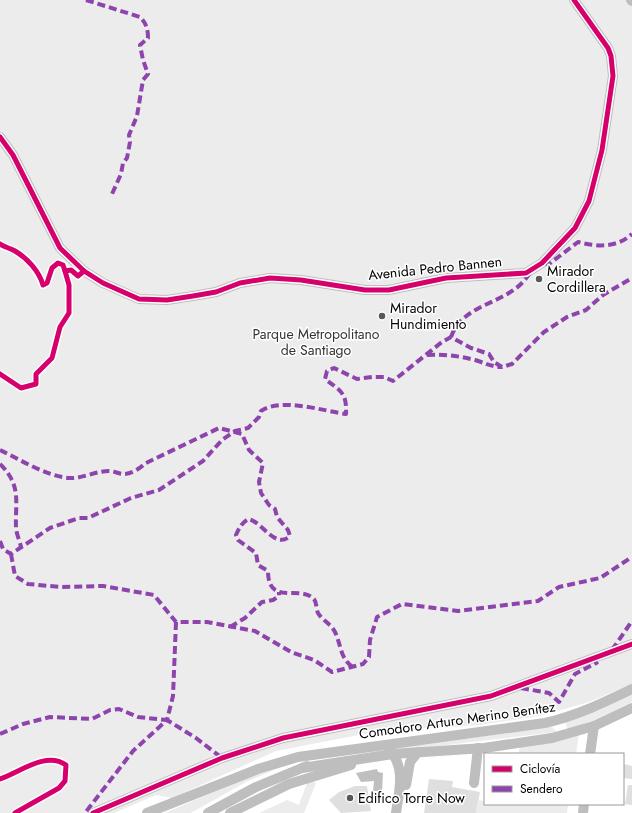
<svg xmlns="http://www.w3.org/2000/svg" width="632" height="813" viewBox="0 0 632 813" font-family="Jost,sans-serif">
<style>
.green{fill:#ececec}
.water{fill:#bfbfbf}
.building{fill:#dfdfdf}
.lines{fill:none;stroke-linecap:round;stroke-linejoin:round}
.minor{stroke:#bebebe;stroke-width:10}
.quiet{stroke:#8e44ad;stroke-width:4;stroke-dasharray:8 4;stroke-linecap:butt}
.cycleway-casing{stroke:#fff;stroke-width:8}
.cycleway{stroke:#d6006c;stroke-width:5}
.poi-dot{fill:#595959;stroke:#fff;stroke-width:1.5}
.labels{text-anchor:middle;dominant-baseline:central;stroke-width:3;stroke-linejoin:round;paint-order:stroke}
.street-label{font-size:14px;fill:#000;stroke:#fff}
.poi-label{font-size:14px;fill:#000;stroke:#fff;text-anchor:start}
.park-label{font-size:14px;fill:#333;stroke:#fff}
</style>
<rect width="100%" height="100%" fill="#fff"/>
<g class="green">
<polygon points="0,0 632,0 632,684 589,702 539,716 479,725 438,728 395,728 276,751 172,798 156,795 114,813 0,813"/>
<polygon points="632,692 632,702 592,721 568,730 565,722"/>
<polygon points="552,727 557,732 396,751 395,748"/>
<polygon points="579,734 576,754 518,754 520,747"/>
<polygon points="283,766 246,782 191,813 165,813 244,779"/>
<polygon points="311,781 316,783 304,813 259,813 287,800 299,805 307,783"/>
<polygon points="479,800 485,801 485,804 568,804 567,813 476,813"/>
</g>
<polygon class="water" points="377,769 378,772 383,773 382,791 373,791 374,781 361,782 356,773"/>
<g class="building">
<polygon points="624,764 632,766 632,779 623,778"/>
<polygon points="429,779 453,781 452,787 480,792 476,813 424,813"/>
<polygon points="628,785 632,785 632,805 625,804"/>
<polygon points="355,786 367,786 371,811 341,813 329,800 339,792"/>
</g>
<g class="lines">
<g class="minor">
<polyline points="631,0 632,1"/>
<polyline points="0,137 13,155 60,248 84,271 103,283 139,299 167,300 193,296 216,292 240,283 270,278 301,280 365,290 389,290 446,278 526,273 542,263 575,228 589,201 602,150 613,76 611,56 608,48 574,0"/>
<path d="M390,750C406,769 399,791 396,813"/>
<polyline points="590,754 594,726"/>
<polyline points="302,768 393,754 484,748 552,738 594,726 632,708"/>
<polyline points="474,783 478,748"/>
<polyline points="406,785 410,762 418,752"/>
<polyline points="93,813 222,758 283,738 491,696 632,644"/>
<path d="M147,813L258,769L298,757L545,723C576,716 603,703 632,689"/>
<polyline points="208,813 256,787 307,766"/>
<polyline points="230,813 289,784 351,765"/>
<polyline points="583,813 584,804"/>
</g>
<g class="quiet">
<path d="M86,0L140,17C146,23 148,29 148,38L140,45L143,60L148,74L143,80L137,116L129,135L130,142L127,158L123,163L121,174L112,194"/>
<path d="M544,263L549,264L578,242C597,247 617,248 632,234"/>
<path d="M451,337C464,300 512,306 531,271"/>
<path d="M427,355C444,354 459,356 475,360C485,363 492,367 502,367"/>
<path d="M0,450C21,460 46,476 69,478C82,479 95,471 109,471C114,471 119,474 124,474C132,474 140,468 146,463L219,428L242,434L249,450L263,463L259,482L261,493L269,505L275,509L277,517L288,530L290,536C275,550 262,521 248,519C242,523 239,528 236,535L238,540L256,553L258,565L268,571C268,607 300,584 314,599C317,603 316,609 318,613C322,620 331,624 335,632C341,644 340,659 353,667"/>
<path d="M0,464C22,486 15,501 16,529C17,535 20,542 21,547"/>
<path d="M0,541L3,549L11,554L50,528L79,518H88L131,498L159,490L203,461L222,440L235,431L248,428L259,417L261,411C281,397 323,411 346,414C347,393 341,391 325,379L327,371L334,368L357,379L372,377H384L393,381L442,342L451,337L471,348L489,354L494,362L502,367L512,364L544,332L567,317L586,310L603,295L632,278"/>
<polyline points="11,554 15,576 28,584 60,587 103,586 154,595 176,622 207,622 255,631 291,652 314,660 332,672 363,664 369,657 370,640 377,617 402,604 458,611 538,601 559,587 600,578 632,557"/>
<polyline points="176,622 173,696 167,720 196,738 222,758"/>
<polyline points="230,627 245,618 262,602 273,600 279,596 279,592"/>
<polyline points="612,650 632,621"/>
<polyline points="521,688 549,693 559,702 575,674 598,662"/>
<polyline points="0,734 23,724 50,717 92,719 110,710 119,709 138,717 167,720 133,751 85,813"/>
</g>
<defs>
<g id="cycleway">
<polyline points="0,137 13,155 60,248 84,271 103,283 139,299 167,300 193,296 216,292 240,283 270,278 301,280 365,290 389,290 446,278 526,273 542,263 575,228 589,201 602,150 613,76 611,56 608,48 574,0"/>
<path d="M0,244C4,247 10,248 15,251C27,258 39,271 43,285L47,283L52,268L58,263L63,265L65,271L71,270L78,276L84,271"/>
<polyline points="0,374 21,388 36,384 36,374 52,358 60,327 69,313 69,285 65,271"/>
<path d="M0,779C20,772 46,751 66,765L65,781L59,788L15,813"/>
<polyline points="93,813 222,758 283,738 491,696 632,644"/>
</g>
</defs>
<use href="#cycleway" class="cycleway-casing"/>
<use href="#cycleway" class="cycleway"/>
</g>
<g class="poi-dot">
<circle cx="539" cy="279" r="4"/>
<circle cx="382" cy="316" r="4"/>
<circle cx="350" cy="798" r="4"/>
</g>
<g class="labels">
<g class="street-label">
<text transform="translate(435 268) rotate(-6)">Avenida Pedro Bannen</text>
<text transform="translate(457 720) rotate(-8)">Comodoro Arturo Merino Benítez</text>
</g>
<g class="poi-label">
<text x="547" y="271">Mirador<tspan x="547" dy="16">Cordillera</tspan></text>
<text x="390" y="308">Mirador<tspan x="390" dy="16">Hundimiento</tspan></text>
<text x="358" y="798">Edifico Torre Now</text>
</g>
<g class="park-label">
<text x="316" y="334">Parque Metropolitano<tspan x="316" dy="16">de Santiago</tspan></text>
</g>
</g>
<rect x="484" y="753" width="140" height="52" fill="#ffffff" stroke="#999999"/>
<rect x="492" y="766" width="20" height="6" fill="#d6006c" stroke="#999999"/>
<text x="520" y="773" font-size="12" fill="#000000">Ciclovía</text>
<rect x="492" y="786" width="20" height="6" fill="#8e44ad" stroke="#999999"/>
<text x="520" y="793" font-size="12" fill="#000000">Sendero</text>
</svg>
